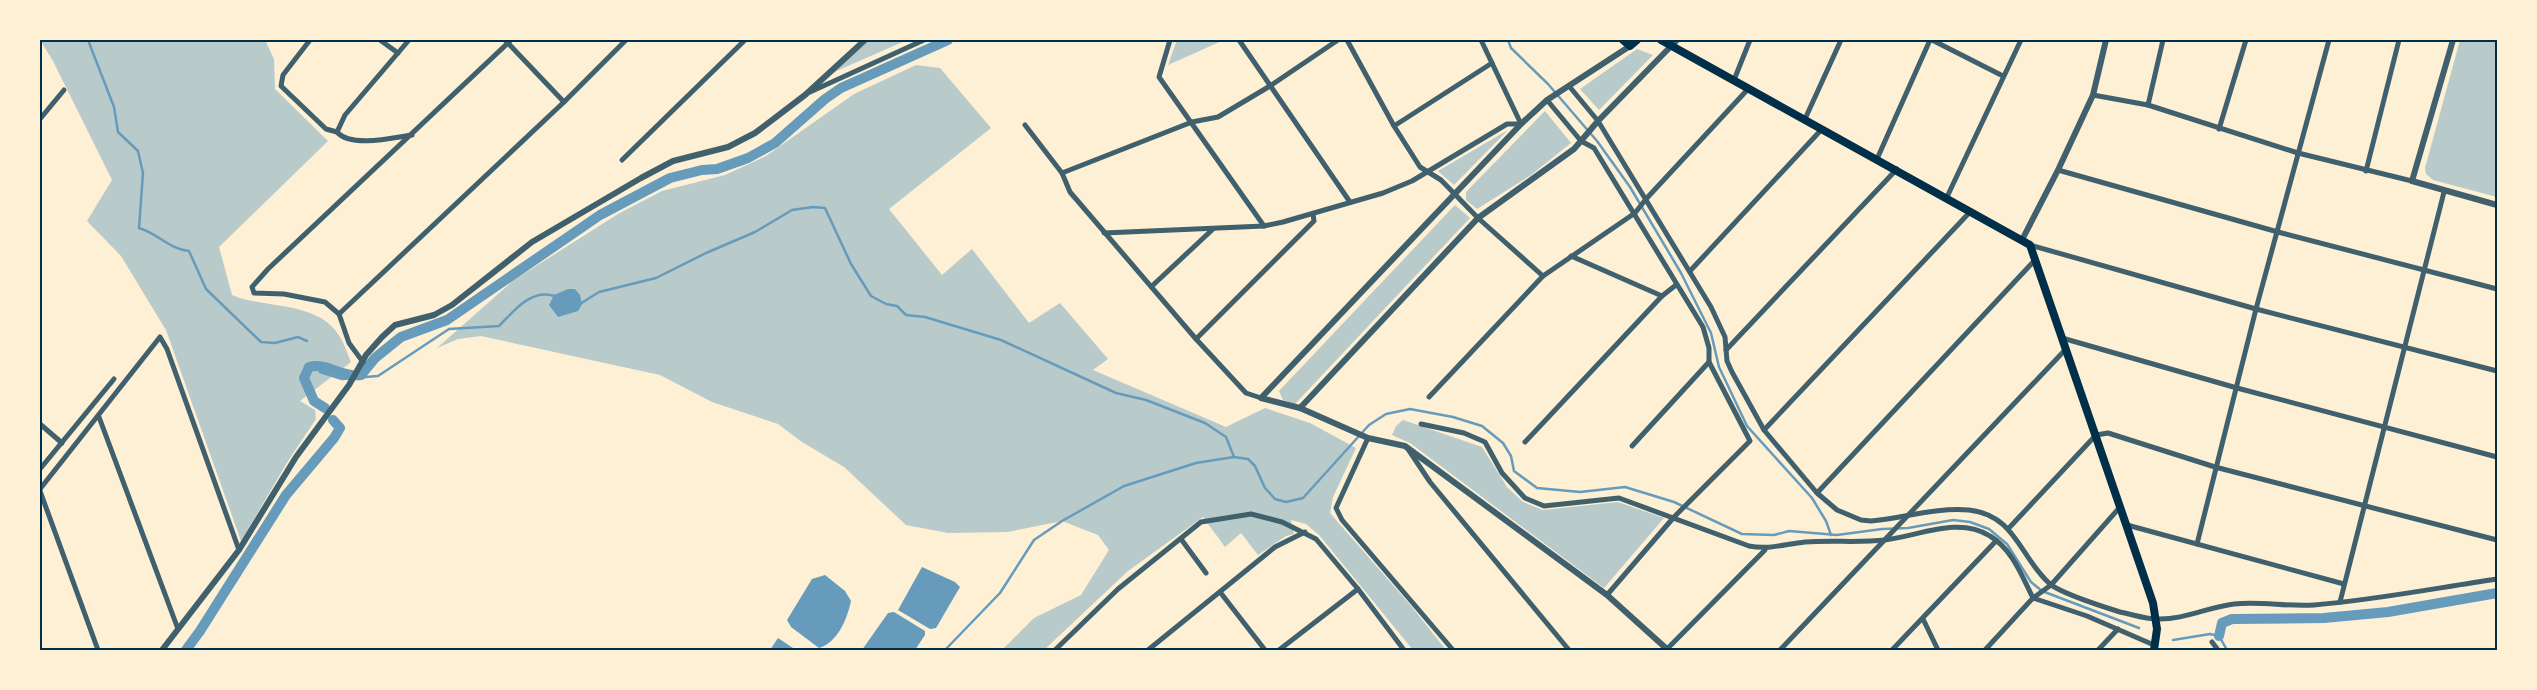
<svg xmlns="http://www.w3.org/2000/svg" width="2537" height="690" viewBox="0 0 2537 690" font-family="'Fira Sans Condensed',sans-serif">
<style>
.green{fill:#b9caca}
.water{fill:#669bbc}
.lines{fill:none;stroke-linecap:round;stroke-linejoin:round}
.stream{stroke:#669bbc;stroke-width:2.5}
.canal{stroke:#669bbc;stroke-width:10}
.minor{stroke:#3f606c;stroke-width:5}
.tertiary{stroke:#3f606c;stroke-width:6}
.secondary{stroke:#003049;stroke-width:8}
.neatline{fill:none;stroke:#003049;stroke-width:2}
</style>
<rect width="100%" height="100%" fill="#fdf0d5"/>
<g class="green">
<path d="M40,40H265L274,59L275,89L328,141L219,247L232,295C265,309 316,301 338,334C344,342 347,353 351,362L300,401L315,410L316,419L288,461L241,541L166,330L121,256L87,221L112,180L53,61Z"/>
<polygon points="870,40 907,40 832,73"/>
<polygon points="1177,40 1224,40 1168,65"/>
<polygon points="2460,40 2497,40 2497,197 2433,180 2426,174 2425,168"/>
<polygon points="1637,49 1653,55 1599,110 1580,89"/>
<polygon points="916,65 940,68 991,128 889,209 942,275 972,249 1029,323 1060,303 1108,359 1093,370 1226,427 1265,408 1310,423 1356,448 1333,497 1330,513 1412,607 1446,650 1413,650 1319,535 1306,524 1291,520 1294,534 1286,536 1258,555 1241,533 1225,547 1203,517 1128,571 1044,650 1002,650 1034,618 1081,595 1109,550 1098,535 1062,521 1008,532 948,533 906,525 844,467 802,442 778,424 712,402 660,375 481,336 458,339 437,348 514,280 618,214 662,191 725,175 766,156 854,94"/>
<polygon points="1545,111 1571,143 1531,175 1477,209 1466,200 1466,192"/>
<polygon points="1508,130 1454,185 1438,171"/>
<polygon points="1455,205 1470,218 1295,404 1283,400 1279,391"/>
<polygon points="1403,420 1482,447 1507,487 1523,502 1543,510 1618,502 1664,518 1604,588 1410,443 1392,435 1396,426"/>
</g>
<g class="water">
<polygon points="568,289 575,289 580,295 582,304 578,311 558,317 549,305 554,295"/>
<polygon points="922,567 955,582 960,587 936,628 930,629 898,610"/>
<path d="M825,575L845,591L851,601C847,619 838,642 819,648L791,627L787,620L812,579Z"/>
<polygon points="894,612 925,631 925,635 915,650 862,650 888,613"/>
<polygon points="778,638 796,650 770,650"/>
</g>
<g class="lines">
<g class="stream">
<path d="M88,40L114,107L118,132L138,151L143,173L139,228C157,233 169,249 189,251L206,289L261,342L275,343L298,337L307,341"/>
<polyline points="1508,40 1511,48 1548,84 1597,141 1630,187 1681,273 1711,333 1719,367 1747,426 1812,498 1826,521 1831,535"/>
<polyline points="580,304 599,292 656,278 706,253 755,232 792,210 813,207 825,208 851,264 871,296 886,304 897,306 906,315 925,317 1001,340 1116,393 1146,400 1205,423 1226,437 1234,457"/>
<path d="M320,372L342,379L378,376L449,329L499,326C514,311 531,288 555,296"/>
<polyline points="2173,640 2210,634 2219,636 2227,650"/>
<polyline points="945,650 1000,593 1034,540 1062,521 1124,486 1196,463 1234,457 1248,459 1255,466 1265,488 1275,499 1286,502 1303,498 1369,425 1386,414 1410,409 1453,417 1482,426 1503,443 1511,456 1514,471 1537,488 1580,492 1625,487 1674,502 1742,534 1774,535 1789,531 1837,535 1882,529 1908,528 1953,520 1970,522 1989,529 2007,544 2031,582 2042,591 2139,628"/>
</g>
<g class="canal">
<path d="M325,408L314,401L304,378L309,367C327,362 342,378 361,375L375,358L401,337L447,320L600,215L670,178L702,170L717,169L748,158L775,143L825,99L841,88L948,40"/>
<polyline points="2219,636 2222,623 2232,619 2324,618 2388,612 2497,593"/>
<polyline points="186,650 200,631 286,495 334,438 340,428 333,420"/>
</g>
<g class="minor">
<polyline points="310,40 283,75 281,86 326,129 337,132"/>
<polyline points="380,40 398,53"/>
<path d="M409,40L345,115L337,132C351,148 392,138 412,135"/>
<polyline points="505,40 564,102"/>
<polyline points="1170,40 1159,77 1264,226"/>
<polyline points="1239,40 1350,202"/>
<polyline points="1347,40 1394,126 1420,167 1441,180 1478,218 1543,276"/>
<polyline points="1932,40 2003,76"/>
<polyline points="1734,80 1750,40"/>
<path d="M1569,86L1598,121L1711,307L1725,337L1727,361L1732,372L1764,430L1817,493L1837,510L1861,520L1871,521C1903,518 1937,507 1969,510C2016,515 2020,558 2050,584C2061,593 2104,607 2120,612C2131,614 2145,619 2157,619C2184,620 2208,607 2234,604C2261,601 2287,607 2314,605C2375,600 2436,588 2497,579"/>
<polyline points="810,92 924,40"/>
<polyline points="2093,95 2148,105 2298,153 2412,181"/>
<polyline points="1547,100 1581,141 1594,148 1703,327 1709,348 1709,362 1750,441 1674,517 1607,595"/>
<polyline points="2148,105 2163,40"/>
<polyline points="40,119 64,90"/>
<polyline points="1805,119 1841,40"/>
<polyline points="1025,125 1062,173 1070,192 1196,339 1246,393 1261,398"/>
<polyline points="1394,126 1492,63"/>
<polyline points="2219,129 2246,40"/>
<polyline points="1877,159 1930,40"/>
<polyline points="622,160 745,40"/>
<polyline points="2058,170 2278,232 2497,289"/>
<polyline points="2366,171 2399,40"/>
<polyline points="1062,173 1192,122 1218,117 1270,86 1338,40"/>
<polyline points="1946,199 2021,40"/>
<polyline points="1104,233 1264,226 1283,222 1383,193 1412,181 1507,124 1521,124 1481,40"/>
<polyline points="2030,245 2256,309 2497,371"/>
<polyline points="1571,256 1662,296"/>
<polyline points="1690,271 1822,129"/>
<polyline points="1152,286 1213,229"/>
<polyline points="339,314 564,102 626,40"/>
<polyline points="2062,338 2237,388 2497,457"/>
<polyline points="1196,339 1314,221 1313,214"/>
<polyline points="1726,350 1897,169"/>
<polyline points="363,362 349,343 339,314 325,302 284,294 254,293 252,287 268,269 511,40"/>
<polyline points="1429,397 1543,276 1635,213 1646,199 1749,88"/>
<polyline points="99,417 178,629"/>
<polyline points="40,424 62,443"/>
<path d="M1421,424L1464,433L1485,442L1502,473L1525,498L1544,506L1619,498L1749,546C1769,550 1785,544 1805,542C1832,540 1859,543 1885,540C1919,536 1958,516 1990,536C2012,549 2022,576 2033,598L2087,616L2154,645"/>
<polyline points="1764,430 1970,212"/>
<polyline points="1368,438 1336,508 1342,520 1453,650"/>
<polyline points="1525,442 1662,296 1676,285"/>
<polyline points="1632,446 1709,362"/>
<polyline points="1408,449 1430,482 1569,650"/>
<polyline points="40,469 114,379"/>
<polyline points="40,489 160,337 167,349 239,550"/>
<polyline points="40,491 98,650"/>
<polyline points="1817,493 2035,260"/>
<polyline points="2127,525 2344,584"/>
<polyline points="2008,529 2096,435 2108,433 2215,467 2497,540"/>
<polyline points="1181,539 1206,573"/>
<polyline points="2197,544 2256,309 2329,40"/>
<polyline points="1220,592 1265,650"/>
<polyline points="2340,602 2444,192"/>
<polyline points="1923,619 1938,650"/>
<polyline points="2212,642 2218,650"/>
<polyline points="1667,649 1765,550"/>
<polyline points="1055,650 1118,589 1201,522 1251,514 1282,522 1316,539 1358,589 1404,650"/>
<polyline points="1148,650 1275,547 1305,532"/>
<polyline points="1279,650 1358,589"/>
<polyline points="1780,650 2066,349"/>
<polyline points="1892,650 1996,541"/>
<polyline points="1985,650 2033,598 2051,585 2120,507"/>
<polyline points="2098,650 2118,629"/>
</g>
<g class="tertiary">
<polyline points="2453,40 2412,181 2497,205"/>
<polyline points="1630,46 1547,100 1521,124 1261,398 1300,408 1368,438 1405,446 1607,595 1668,650"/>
<polyline points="2022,240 2058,170 2093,95 2106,40"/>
<polyline points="1300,408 1478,218 1574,149 1598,121 1677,40"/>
<polyline points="162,650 239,550 296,457 349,385 366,355 382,337 395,325 434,315 452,305 532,242 641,178 673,161 728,147 755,133 805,95 865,40"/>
</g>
<g class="secondary">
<polyline points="1623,40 1630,46 1637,40"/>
<polyline points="1661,40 2030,245 2153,603 2157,629 2154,650"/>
</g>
</g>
<rect width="2537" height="690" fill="none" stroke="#fdf0d5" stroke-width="82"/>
<rect x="41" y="41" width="2455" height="608" class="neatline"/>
</svg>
